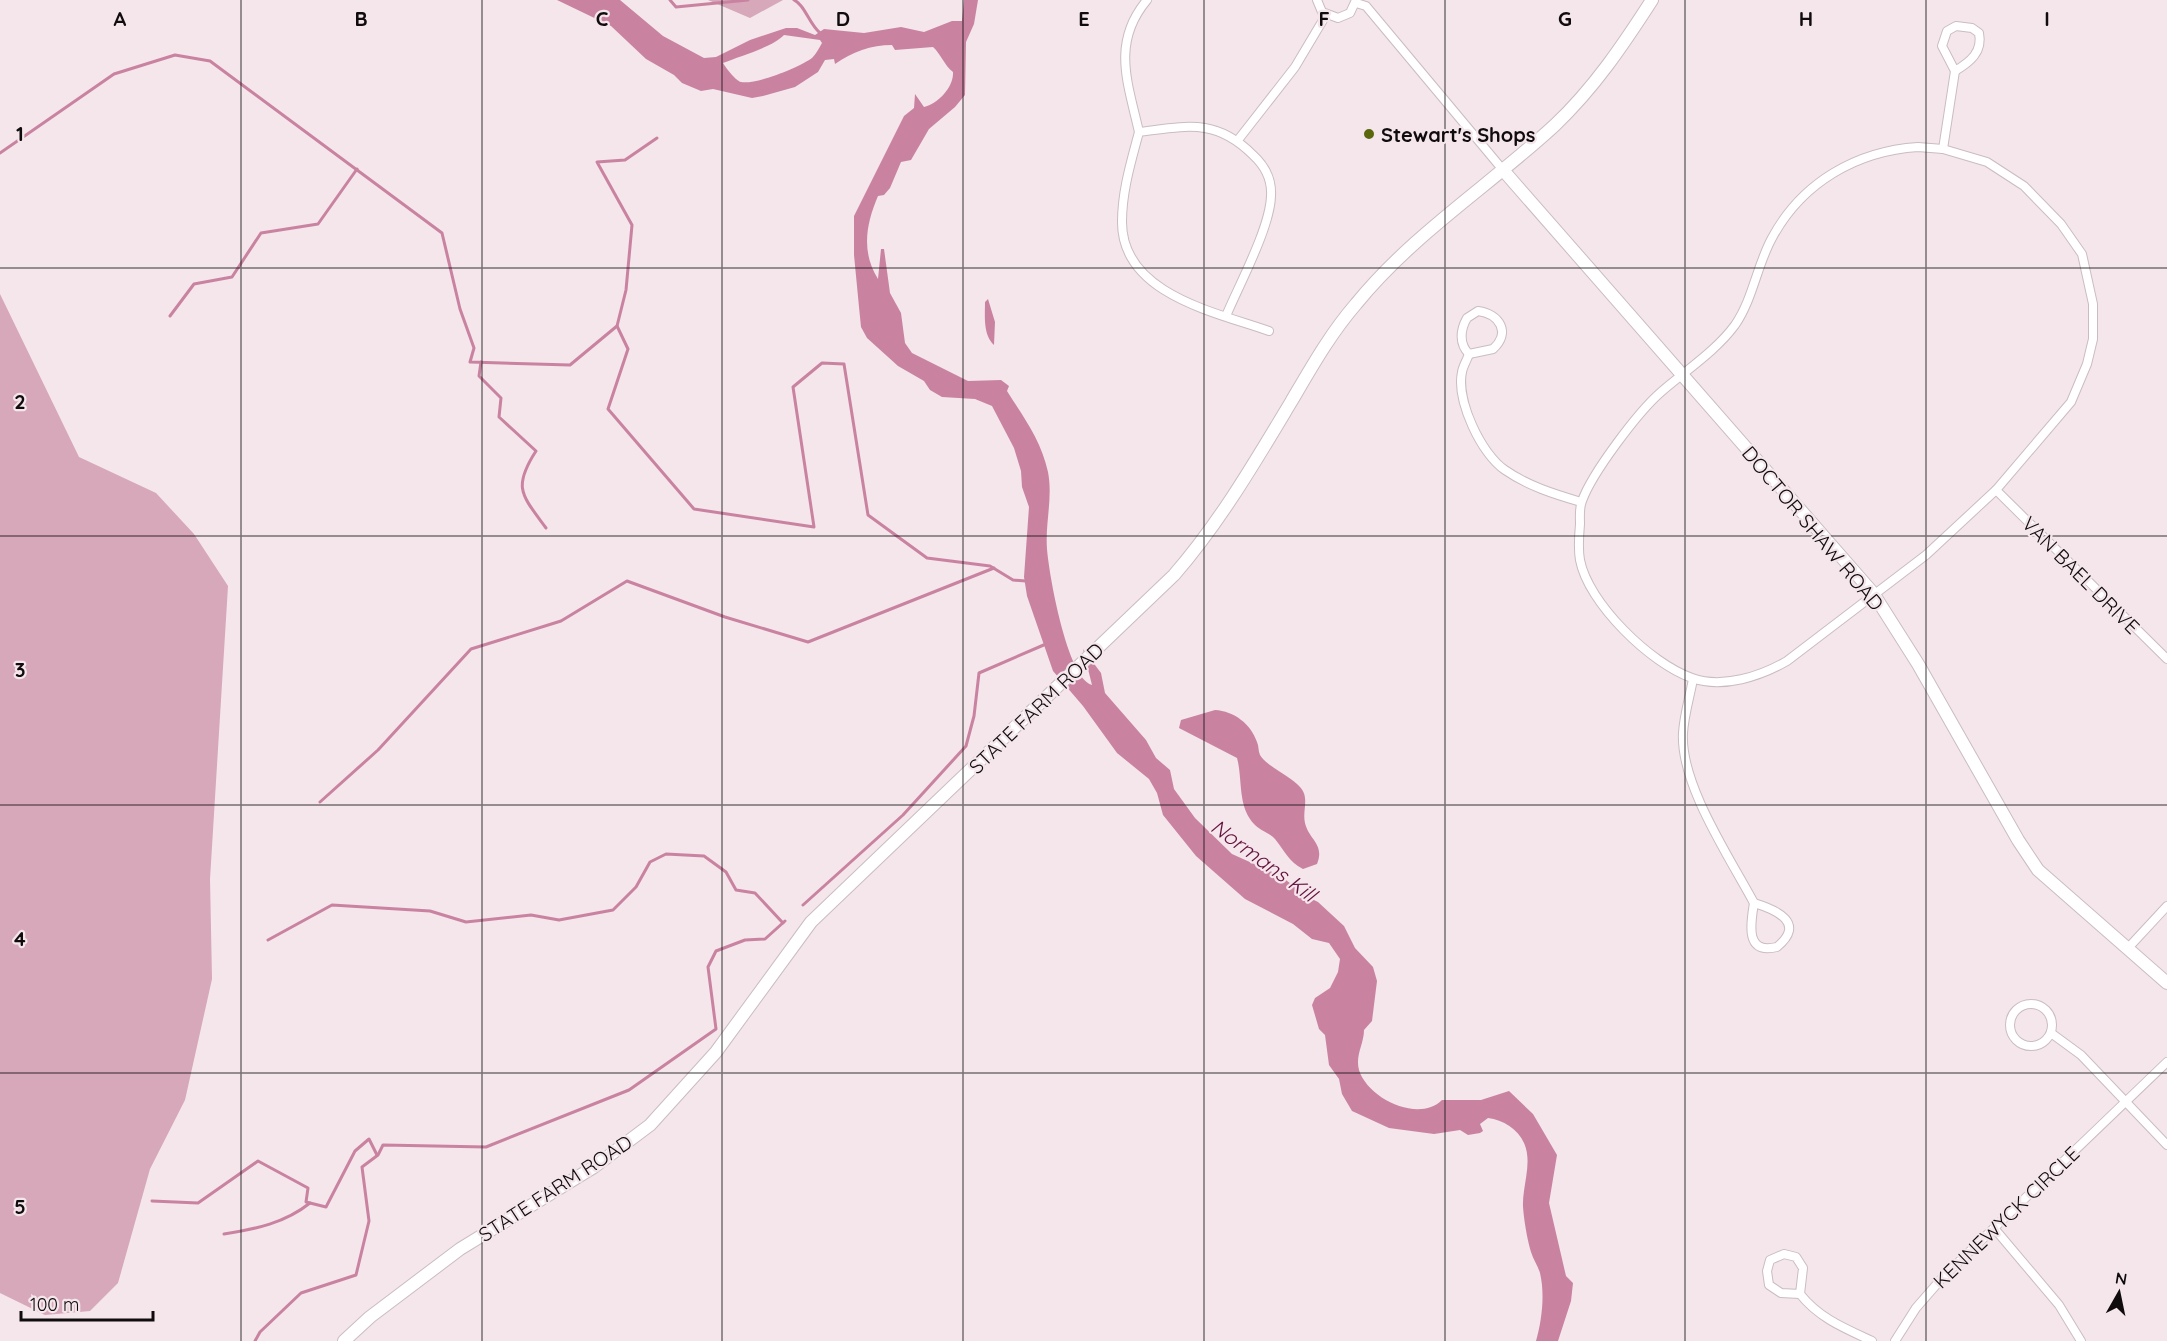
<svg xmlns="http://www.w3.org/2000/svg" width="2167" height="1341" viewBox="0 0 2167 1341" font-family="Quicksand,sans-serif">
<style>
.green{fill:#d7a7ba}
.water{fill:#c983a0;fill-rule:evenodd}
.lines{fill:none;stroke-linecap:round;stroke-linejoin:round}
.stream{stroke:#c983a0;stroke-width:3}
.street-casing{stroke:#cabdc2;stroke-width:10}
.secondary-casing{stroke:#cabdc2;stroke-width:14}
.street{stroke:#fff;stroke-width:8}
.secondary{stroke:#fff;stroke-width:12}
.grid{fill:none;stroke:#100c0e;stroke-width:1.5;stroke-opacity:0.55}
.poi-dot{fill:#5b670b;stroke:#f4e6eb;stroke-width:2}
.labels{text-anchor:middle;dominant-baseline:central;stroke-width:4.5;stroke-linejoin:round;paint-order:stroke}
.poi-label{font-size:20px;font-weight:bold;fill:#100c0e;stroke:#f4e6eb;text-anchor:start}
.street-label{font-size:20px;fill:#100c0e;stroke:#f4e6eb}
.water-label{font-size:21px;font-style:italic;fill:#65113f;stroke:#f4e6eb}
.grid-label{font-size:20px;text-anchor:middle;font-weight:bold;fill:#100c0e;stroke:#f4e6eb;stroke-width:4.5;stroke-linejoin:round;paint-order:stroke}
</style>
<rect width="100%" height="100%" fill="#f4e6eb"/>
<g class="green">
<polygon points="708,0 783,0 750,18"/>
<polygon points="0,294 79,457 156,493 194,534 228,586 210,879 212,979 185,1100 150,1169 118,1283 90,1311 45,1315 0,1293"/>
</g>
<g class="water">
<path d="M557,0H620L663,36L704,58L716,57L750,40L786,28H797L815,35L824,29L864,33L901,27L924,32L952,21H962L964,0H978L974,24L966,42L965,95L955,107L929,129L911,160L901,162L890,188L884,195L878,196C866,224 861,252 878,279L881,249H884L890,293L901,313L905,343L912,353L968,381L1001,380L1009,386L1007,391C1024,418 1041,440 1048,472C1053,498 1045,523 1047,549C1049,574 1067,678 1092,685L1083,649L1101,673L1105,693L1146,740L1156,758L1170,770L1174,789L1195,818L1232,854L1281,876L1306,896L1318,902L1344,926L1355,948L1373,967L1377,981L1372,1021L1364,1030C1364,1044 1355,1055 1359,1070C1368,1099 1419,1123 1442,1100H1481L1509,1091L1533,1114L1557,1155L1549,1203L1566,1276L1573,1283L1571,1301L1558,1341H1536C1542,1320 1545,1294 1540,1273C1538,1266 1533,1259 1531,1252C1527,1239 1524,1220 1523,1207C1522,1186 1533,1163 1524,1143C1518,1129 1503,1120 1488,1118L1480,1124L1483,1131L1480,1133L1468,1135L1460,1130L1434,1134L1389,1128L1352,1111L1342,1094L1339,1079L1329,1065L1325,1035L1319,1029L1312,1005L1315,998L1330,988L1338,972L1340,959L1329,943L1312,939L1293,924L1245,899L1196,856L1163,815L1157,793L1149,779L1117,753L1083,706L1053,671L1027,596L1024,577L1029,507L1022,487L1021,471L1014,448L992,406L975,399L942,397L930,390L924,381L898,366L867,338L861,327L859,307L854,255V216L904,116L914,108L915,94L924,107C938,104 954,87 953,72C944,65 941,54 933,47L895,50L892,45C871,45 852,52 835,64L834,59L825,60L818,72L795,87L763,96L752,98L713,89L701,91L682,83L674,75L646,59L611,26ZM784,35L820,40L822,43C819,48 816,54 812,58C800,67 756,85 741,82C736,81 726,68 723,63C740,56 773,47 784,35Z"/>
<path d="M988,299L995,322L994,345C983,335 985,316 985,302Z"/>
<path d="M1215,710C1234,711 1251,724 1257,742C1259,746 1258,751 1260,755C1266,766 1291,776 1300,787C1310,798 1302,810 1305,823C1309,840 1325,844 1317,864L1303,869C1288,861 1285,851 1275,839C1270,833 1261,831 1255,825C1237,807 1243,780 1237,758L1179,728L1181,720Z"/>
</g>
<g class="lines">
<g class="stream">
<polyline points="670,0 676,7 748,0"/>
<path d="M794,0C805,5 809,24 820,33"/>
<polyline points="657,138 625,160 597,162 632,225 626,290 617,326 628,349 608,409 694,509 814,527 793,387 822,363 844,364 868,515 927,558 990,566 1013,580 1026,581"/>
<polyline points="0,153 114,74 175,55 210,61 442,233 460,309 474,348 470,362 570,365 617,326"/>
<polyline points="170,316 194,284 232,277 261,233 318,224 357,169"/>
<path d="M481,362L479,376L501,398L499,417L536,451C512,488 522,495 546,528"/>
<polyline points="320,802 378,750 471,649 561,621 627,581 725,617 808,642 994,568"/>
<polyline points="803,905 903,815 966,746 974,716 979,673 1046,644"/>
<polyline points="268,940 332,905 430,911 466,922 531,915 559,920 613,910 636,887 650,862 666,854 704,856 726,872 736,890 755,893 783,923"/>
<polyline points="152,1201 198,1203 258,1161 308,1188 306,1202 326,1207 355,1151 369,1139 377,1155"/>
<path d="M224,1234C256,1229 285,1223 310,1203"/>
<polyline points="255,1341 260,1332 301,1293 356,1275 369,1221 362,1167 378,1155 383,1145 486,1147 629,1090 716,1029 708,967 716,951 745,940 765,939 785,921"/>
</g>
<defs>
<g id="street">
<polyline points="1317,0 1322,12 1338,18 1350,13 1356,0"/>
<polyline points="1356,3 1366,6 1503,170"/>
<path d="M1956,26L1972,28L1979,33C1983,52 1970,62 1955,71L1942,46L1947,31Z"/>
<path d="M1139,132C1128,83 1111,43 1147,0"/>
<polyline points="1238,140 1295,67 1326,15"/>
<path d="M1918,147L1943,149L1987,162L2024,186L2061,224L2082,254L2093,304V339L2087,364L2071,402L1996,490L1926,555L1787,661C1761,676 1723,689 1692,678C1651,664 1588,603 1580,560C1578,549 1579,535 1580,524C1580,517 1579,508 1582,501C1592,473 1638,412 1661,392C1685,371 1716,351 1735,325C1753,299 1757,265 1772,238C1802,182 1857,151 1918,147Z"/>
<polyline points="1943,149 1955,71"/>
<path d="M1478,311C1500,314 1511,333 1493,349L1469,354C1459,344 1460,330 1467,318Z"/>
<path d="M1226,316C1239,285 1270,228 1271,196C1272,180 1265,166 1253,155C1216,118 1187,126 1139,132C1131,162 1122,191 1122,222C1122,294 1215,312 1269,331"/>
<path d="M1469,354C1467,360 1463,366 1462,372C1456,400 1481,454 1505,470C1528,486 1554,494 1581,502"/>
<polyline points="1996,490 2167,659"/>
<path d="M1693,679C1690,696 1684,715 1683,733C1680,784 1730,858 1754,903"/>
<path d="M1754,903C1777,910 1806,923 1777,947C1744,955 1751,922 1754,903Z"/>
<polyline points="2129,947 2167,906"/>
<circle cx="2031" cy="1025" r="21"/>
<polyline points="2051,1033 2081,1055 2167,1145"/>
<polyline points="1994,1228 2059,1305 2081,1341"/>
<polygon points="1784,1254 1796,1257 1803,1268 1800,1294 1781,1293 1769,1285 1767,1271 1770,1260"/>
<path d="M1800,1294C1819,1318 1844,1328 1872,1341"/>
<polyline points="1895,1341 1916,1308 1943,1277 2167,1062"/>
</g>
<g id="secondary">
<polyline points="1503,170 1873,593 1918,664 2018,840 2038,870 2167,983"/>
<path d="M344,1341L370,1317L460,1249L594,1167L650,1125L716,1052L811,922L1174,575C1220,522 1255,462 1291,402C1311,368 1330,334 1356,304C1413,234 1489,186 1555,125C1594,88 1623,45 1652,0"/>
</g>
</defs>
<use href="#street" class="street-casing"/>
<use href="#secondary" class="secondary-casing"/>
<use href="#street" class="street"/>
<use href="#secondary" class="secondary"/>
</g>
<path class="grid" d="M241,0V1341M482,0V1341M722,0V1341M963,0V1341M1204,0V1341M1445,0V1341M1685,0V1341M1926,0V1341M0,268H2167M0,536H2167M0,805H2167M0,1073H2167"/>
<circle class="poi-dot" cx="1369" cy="134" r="6"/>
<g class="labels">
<g class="poi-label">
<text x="1381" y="134">Stewart's Shops</text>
</g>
<g class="street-label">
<text transform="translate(1813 528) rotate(50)">DOCTOR SHAW ROAD</text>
<text transform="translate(2081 575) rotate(45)">VAN BAEL DRIVE</text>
<text transform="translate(1036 708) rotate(-44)">STATE FARM ROAD</text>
<text transform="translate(555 1188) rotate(-33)">STATE FARM ROAD</text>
<text transform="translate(2006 1217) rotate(-44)">KENNEWYCK CIRCLE</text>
</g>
<g class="water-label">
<text transform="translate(1264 860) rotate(36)">Normans Kill</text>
</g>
</g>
<g class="grid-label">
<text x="120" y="26">A</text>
<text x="361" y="26">B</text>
<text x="602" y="26">C</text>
<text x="843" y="26">D</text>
<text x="1084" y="26">E</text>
<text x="1324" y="26">F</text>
<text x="1565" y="26">G</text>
<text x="1806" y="26">H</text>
<text x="2047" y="26">I</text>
<text x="20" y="141">1</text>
<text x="20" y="409">2</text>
<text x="20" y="677">3</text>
<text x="20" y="946">4</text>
<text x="20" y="1214">5</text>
</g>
<g transform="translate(2119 1293) rotate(9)" stroke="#f4e6eb" stroke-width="4.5" paint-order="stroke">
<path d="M0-4.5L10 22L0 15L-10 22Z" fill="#100c0e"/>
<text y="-9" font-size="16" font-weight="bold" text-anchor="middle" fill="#100c0e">N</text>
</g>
<path d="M21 1311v9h132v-9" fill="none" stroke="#100c0e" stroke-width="3"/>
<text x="30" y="1311" font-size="18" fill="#100c0e" stroke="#f4e6eb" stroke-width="4.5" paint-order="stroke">100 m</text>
</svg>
